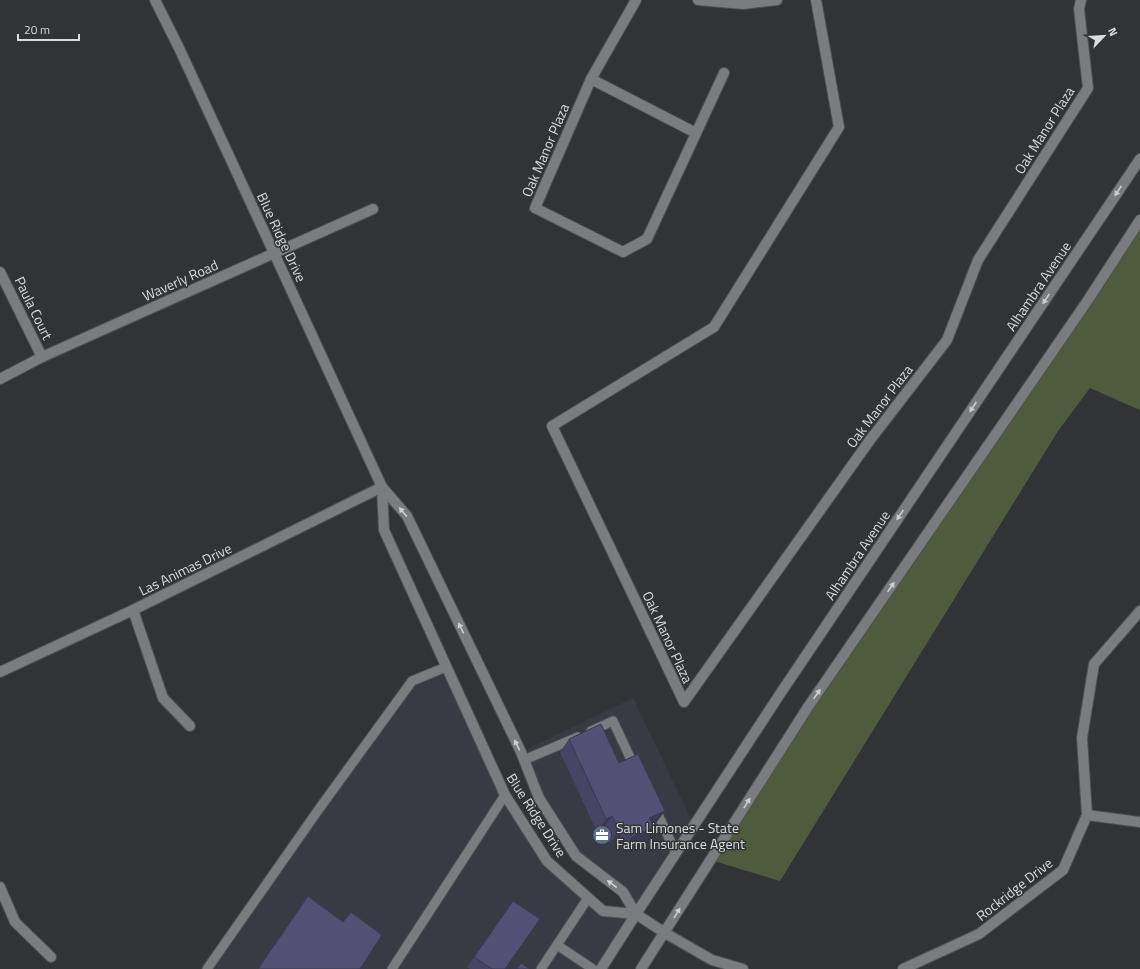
<svg xmlns="http://www.w3.org/2000/svg" width="1140" height="969" viewBox="0 0 1140 969" font-family="'Titillium Web',sans-serif">
<style>
.built{fill:#393b44}
.green{fill:#4e5c3d}
.lines{fill:none;stroke-linecap:round;stroke-linejoin:round}
.service-casing{stroke:#505053;stroke-width:11}
.minor-casing{stroke:#505053;stroke-width:12}
.secondary-casing{stroke:#505053;stroke-width:12}
.service{stroke:#7b7c7f;stroke-width:9}
.minor{stroke:#7b7c7f;stroke-width:10}
.secondary{stroke:#7b7c7f;stroke-width:10}
.wall{fill:#474565}
.shaded-wall{fill:#3a3852}
.building{fill:#535075;stroke:#3a3852}
.oneway{fill:#cdced0}
.labels{text-anchor:middle;dominant-baseline:central;stroke-width:3;stroke-linejoin:round;paint-order:stroke}
.street-label{font-size:14px;fill:#dcdcde;stroke:#323336}
.poi-label{font-size:14px;fill:#dcdcde;stroke:#323336;text-anchor:start}
</style>
<rect width="100%" height="100%" fill="#323336"/>
<polygon class="built" points="443,662 505,795 547,861 603,911 635,914 623,892 576,856 539,798 521,752 633,698 694,825 601,969 208,969 414,680"/>
<polygon class="green" points="1140,220 1140,410 1090,388 1058,431 780,881 711,860"/>
<g class="lines">
<defs>
<g id="service">
<polyline points="591,731 613,721 635,768"/>
<polyline points="524,760 578,737"/>
<polyline points="655,808 676,853"/>
<polyline points="557,945 593,969"/>
<polyline points="207,969 319,809 412,681 446,667"/>
<polyline points="392,969 505,795"/>
<polyline points="541,969 588,898"/>
</g>
<g id="minor">
<polyline points="636,0 591,79 535,208 623,252 647,239 724,73"/>
<polyline points="698,0 743,4 777,0"/>
<polyline points="816,0 839,127 714,327 552,426 684,702 870,440 947,340 978,260 1088,88 1079,9 1081,0"/>
<polyline points="591,79 696,133"/>
<polyline points="0,272 42,357"/>
<polyline points="0,379 42,357 373,209"/>
<polyline points="133,610 163,698 190,726"/>
<polyline points="0,672 133,610 382,487 274,253 179,48 155,0"/>
<polyline points="1087,815 1140,822"/>
<polyline points="0,887 15,922 51,957"/>
<polyline points="636,914 623,892 576,856 539,798 521,752 407,516 382,487 384,530 505,795 547,861 603,911 636,914 665,933 712,960 743,969"/>
<polyline points="903,969 979,934 1063,870 1087,815 1082,738 1094,664 1140,611"/>
</g>
<g id="secondary">
<polyline points="601,969 636,914 780,694 1140,159"/>
<polyline points="641,969 808,707 1086,303 1140,220"/>
</g>
</defs>
<use href="#service" class="service-casing"/>
<use href="#minor" class="minor-casing"/>
<use href="#secondary" class="secondary-casing"/>
<use href="#service" class="service"/>
<use href="#minor" class="minor"/>
<use href="#secondary" class="secondary"/>
</g>
<g class="wall">
<polygon points="569,739 619,763 665,811 655,824 653,825 654,827 644,841 623,851 618,839 610,843 603,829 597,832 560,752"/>
<polygon points="513,901 505,969 470,969 467,967"/>
</g>
<g class="shaded-wall">
<polygon points="665,811 655,824 640,831 649,818"/>
<polygon points="612,816 603,829 597,832 606,819"/>
<polygon points="627,826 618,839 610,843 619,830"/>
<polygon points="654,827 644,841 623,851 632,837"/>
</g>
<g class="building">
<polygon points="601,724 619,763 638,754 665,811 649,818 654,827 632,837 627,826 619,830 612,816 606,819 569,739"/>
<polygon points="308,896 343,922 351,912 382,935 360,969 258,969"/>
<polygon points="513,901 540,919 505,969 492,969 474,957"/>
<polygon points="521,963 530,969 517,969"/>
</g>
<defs><path id="oneway-solid" d="M-6-.8H1V-3.2L6.5 0L1 3.2V.8H-6Z"/></defs>
<g class="oneway">
<use href="#oneway-solid" transform="translate(1118 191) rotate(124)"/>
<use href="#oneway-solid" transform="translate(1046 299) rotate(124)"/>
<use href="#oneway-solid" transform="translate(973 407) rotate(124)"/>
<use href="#oneway-solid" transform="translate(403 512) rotate(-130)"/>
<use href="#oneway-solid" transform="translate(900 515) rotate(124)"/>
<use href="#oneway-solid" transform="translate(891 587) rotate(-55)"/>
<use href="#oneway-solid" transform="translate(461 628) rotate(-116)"/>
<use href="#oneway-solid" transform="translate(817 694) rotate(-55)"/>
<use href="#oneway-solid" transform="translate(517 745) rotate(-116)"/>
<use href="#oneway-solid" transform="translate(747 803) rotate(-58)"/>
<use href="#oneway-solid" transform="translate(612 884) rotate(-143)"/>
<use href="#oneway-solid" transform="translate(677 913) rotate(-58)"/>
</g>
<defs>
<symbol id="office-disc" viewBox="-11 -11 22 22"><circle r="9.5" fill="#5c6f8a" stroke="#323336"/><path d="M-6-3h4V-5.5h4V-3h4V5H-6ZM-1-4.5V-3h2v-1.5ZM-6 0V1H6V0Z" fill="#fff"/></symbol>
</defs>
<g fill-rule="evenodd">
<use href="#office-disc" x="591" y="824" width="22" height="22"/>
</g>
<g class="labels">
<g class="street-label">
<text transform="translate(1044 130) rotate(-58)">Oak Manor Plaza</text>
<text transform="translate(545 150) rotate(-67)">Oak Manor Plaza</text>
<text transform="translate(282 237) rotate(65)">Blue Ridge Drive</text>
<text transform="translate(180 280) rotate(-24)">Waverly Road</text>
<text transform="translate(1038 286) rotate(-56)">Alhambra Avenue</text>
<text transform="translate(34 308) rotate(64)">Paula Court</text>
<text transform="translate(879 406) rotate(-53)">Oak Manor Plaza</text>
<text transform="translate(857 555) rotate(-56)">Alhambra Avenue</text>
<text transform="translate(185 569) rotate(-26)">Las Animas Drive</text>
<text transform="translate(668 637) rotate(65)">Oak Manor Plaza</text>
<text transform="translate(537 815) rotate(57)">Blue Ridge Drive</text>
<text transform="translate(1014 889) rotate(-38)">Rockridge Drive</text>
</g>
<g class="poi-label">
<text x="616" y="827">Sam Limones - State<tspan x="616" dy="16">Farm Insurance Agent</tspan></text>
</g>
</g>
<g transform="translate(1104 36) rotate(65)" stroke="#323336" stroke-width="3" paint-order="stroke">
<path d="M0-3L7 15L0 10L-7 15Z" fill="#dcdcde"/>
<text y="-6" font-size="11" font-weight="bold" text-anchor="middle" fill="#dcdcde">N</text>
</g>
<path d="M18 34v6h61v-6" fill="none" stroke="#dcdcde" stroke-width="2"/>
<text x="24" y="34" font-size="12" fill="#dcdcde" stroke="#323336" stroke-width="3" paint-order="stroke">20 m</text>
</svg>
